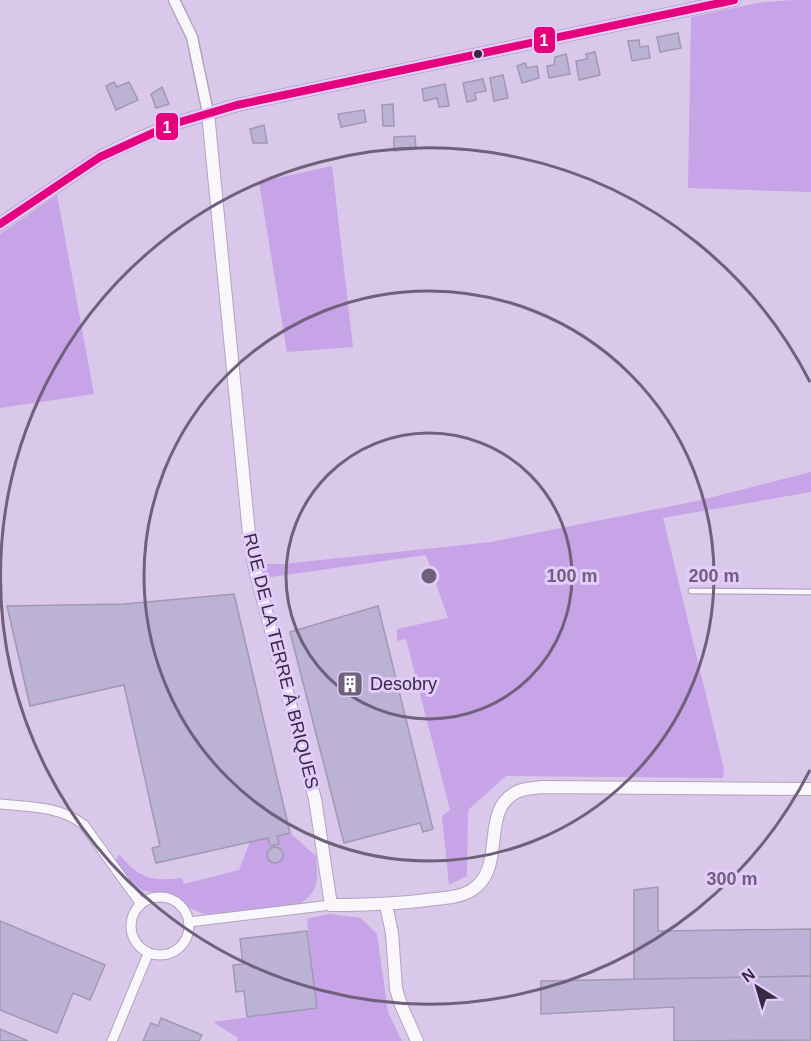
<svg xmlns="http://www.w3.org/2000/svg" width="811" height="1041" viewBox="0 0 811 1041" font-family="Helvetica,sans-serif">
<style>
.green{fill:#c7a3e7}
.building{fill:#bcb2d6;stroke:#a198b1;stroke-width:1.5}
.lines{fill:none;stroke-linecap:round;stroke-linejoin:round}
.service-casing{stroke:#b1a4bd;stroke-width:7}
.minor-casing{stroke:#b1a4bd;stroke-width:11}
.tertiary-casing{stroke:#b1a4bd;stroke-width:13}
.secondary-casing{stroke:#b1a4bd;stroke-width:14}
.path{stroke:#d8d3dd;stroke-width:1.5;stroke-dasharray:1.5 4.5;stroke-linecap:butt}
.service{stroke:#f9f7fc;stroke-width:4.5}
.minor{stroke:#f9f7fc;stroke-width:9}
.tertiary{stroke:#f9f7fc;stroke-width:10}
.secondary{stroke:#f9f7fc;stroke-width:12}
.bus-1-casing{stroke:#e3cbfb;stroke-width:12}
.bus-1{stroke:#e5007d;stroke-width:8}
.ring{fill:none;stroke:#6f617c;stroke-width:3}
.bus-dot{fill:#362a41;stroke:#e3cbfb;stroke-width:2}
.labels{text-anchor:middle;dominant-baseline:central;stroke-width:6;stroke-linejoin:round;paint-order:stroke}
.street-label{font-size:18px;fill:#362a41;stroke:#e3cbfb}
.poi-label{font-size:18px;fill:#362a41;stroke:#e3cbfb;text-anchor:start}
.centre{fill:#6f617c;stroke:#e3cbfb;stroke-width:3}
.ring-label{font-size:18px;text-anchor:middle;font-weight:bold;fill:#6f617c;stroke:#e3cbfb;stroke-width:6;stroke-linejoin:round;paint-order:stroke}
.line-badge{stroke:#e3cbfb;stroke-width:2}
.badge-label{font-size:16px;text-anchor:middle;font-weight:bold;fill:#fff}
</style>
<rect width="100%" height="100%" fill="#d9c8e9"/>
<g class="green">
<polygon points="792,0 811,0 811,192 688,188 691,17 757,3"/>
<polygon points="332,166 353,347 287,352 259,182"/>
<polygon points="57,195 94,394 0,408 0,234"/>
<polygon points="811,472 811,492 663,518 724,769 723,778 506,776 468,810 467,876 449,885 442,816 450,810 406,639 397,641 397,629 448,618 426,555 264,578 261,564 283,564 491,542 697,501"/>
<path d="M290,833L316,856C318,881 320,891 297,906L230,914H204L189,908L177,899L142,890L132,882L116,861L119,854C139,878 151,882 182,878L184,884L239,870L250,842L268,838L270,846L278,844L277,836Z"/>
<polygon points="329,914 361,918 377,934 388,1012 402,1041 237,1041 238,1038 213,1022 316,1008 307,919"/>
</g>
<g class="building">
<polygon points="678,33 681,48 660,52 657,37"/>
<polygon points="639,40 640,47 648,46 650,58 632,61 628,41"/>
<polygon points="595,52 600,75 579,80 576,61 587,59 586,54"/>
<polygon points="566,54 570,74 549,78 547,66 554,65 555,57"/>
<polygon points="525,63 527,68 537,66 539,78 522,83 517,66"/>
<polygon points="503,75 508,98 494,101 490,78"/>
<polygon points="483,79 486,91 475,93 476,100 467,102 463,83"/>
<polygon points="114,82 117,87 129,82 138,100 116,110 106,86"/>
<polygon points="445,84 449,106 439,107 437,98 424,101 422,89"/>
<polygon points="162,87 169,104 156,108 151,94"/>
<polygon points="393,104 394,126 383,126 382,105"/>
<polygon points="364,110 366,122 341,127 338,114"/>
<polygon points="264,125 267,143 253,143 250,129"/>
<polygon points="415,136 416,149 394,151 394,137"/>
<polygon points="234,594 290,833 277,836 279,844 270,846 268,838 156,863 152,848 160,846 124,685 30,706 7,606 124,604"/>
<polygon points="378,606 433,829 423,832 420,823 344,843 290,632"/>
<circle cx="275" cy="855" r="8"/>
<polygon points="658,887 658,931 811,929 811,976 634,980 634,890"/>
<polygon points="0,921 105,965 90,1000 73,993 57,1033 0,1010"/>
<polygon points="307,931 317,1008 247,1017 244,991 236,992 233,965 243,964 240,939"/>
<polygon points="811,976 811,1040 674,1041 674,1007 541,1014 541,981"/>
<polygon points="161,1018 202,1035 199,1041 143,1041 151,1023 158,1026"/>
<polygon points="0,1029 28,1041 0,1041"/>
</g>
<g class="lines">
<defs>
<polyline id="service" points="691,591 811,592"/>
<g id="minor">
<path d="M0,804C30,807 60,806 84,825L141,904"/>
<circle cx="160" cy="926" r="29"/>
<polyline points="189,922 331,905"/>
<polyline points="112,1041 148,954"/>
</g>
<polyline id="tertiary" points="174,0 192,37 208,113"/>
<g id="secondary">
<path d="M208,113L249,534L255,569L315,799L331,905C363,905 395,904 427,900C442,898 459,898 472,890C508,867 478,808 519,791C526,788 535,788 542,787L811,789"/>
<polyline points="0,224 100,157 140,138 173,124 237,105 734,0"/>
<polyline points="386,905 392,933 396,989 401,1005 417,1041"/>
</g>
</defs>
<use href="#service" class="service-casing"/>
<use href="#minor" class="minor-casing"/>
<use href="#tertiary" class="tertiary-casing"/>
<use href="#secondary" class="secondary-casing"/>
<polyline class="path" points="682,189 688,22"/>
<use href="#service" class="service"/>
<use href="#minor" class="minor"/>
<use href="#tertiary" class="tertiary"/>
<use href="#secondary" class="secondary"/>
<defs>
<polyline id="bus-1" points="0,224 100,157 173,124 237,105 734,0"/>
</defs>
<use href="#bus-1" class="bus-1-casing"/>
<use href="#bus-1" class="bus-1"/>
</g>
<g class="ring">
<circle cx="429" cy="576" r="143"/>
<circle cx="429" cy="576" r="285"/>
<path d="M810 770A428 428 0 1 1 810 382"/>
</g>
<defs>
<symbol id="building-square" viewBox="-11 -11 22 22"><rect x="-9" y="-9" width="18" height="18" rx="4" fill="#6f617c" stroke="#e3cbfb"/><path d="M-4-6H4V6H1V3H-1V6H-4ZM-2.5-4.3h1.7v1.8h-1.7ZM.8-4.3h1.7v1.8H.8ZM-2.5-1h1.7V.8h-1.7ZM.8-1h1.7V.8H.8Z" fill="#fff"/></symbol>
</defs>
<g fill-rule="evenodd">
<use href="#building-square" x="335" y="669" width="30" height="30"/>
</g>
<circle class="bus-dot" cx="478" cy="54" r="5"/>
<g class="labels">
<g class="street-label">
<text transform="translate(281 661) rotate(76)">RUE DE LA TERRE À BRIQUES</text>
</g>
<g class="poi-label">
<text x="370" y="684">Desobry</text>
</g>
</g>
<circle cx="429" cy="576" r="9" class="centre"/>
<g class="ring-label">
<text x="572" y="582">100 m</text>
<text x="714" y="582">200 m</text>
<text x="732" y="885">300 m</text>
</g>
<g class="line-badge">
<rect x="533" y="26" width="23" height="28" rx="6" fill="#e5007d"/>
<rect x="155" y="112" width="24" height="29" rx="6" fill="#e5007d"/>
</g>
<g class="badge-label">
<text x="544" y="46">1</text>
<text x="167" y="133">1</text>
</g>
<g transform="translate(757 987) rotate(323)" stroke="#e3cbfb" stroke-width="4.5" paint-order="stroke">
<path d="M0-4.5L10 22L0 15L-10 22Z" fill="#362a41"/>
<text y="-9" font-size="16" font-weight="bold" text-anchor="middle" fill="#362a41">N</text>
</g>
</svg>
